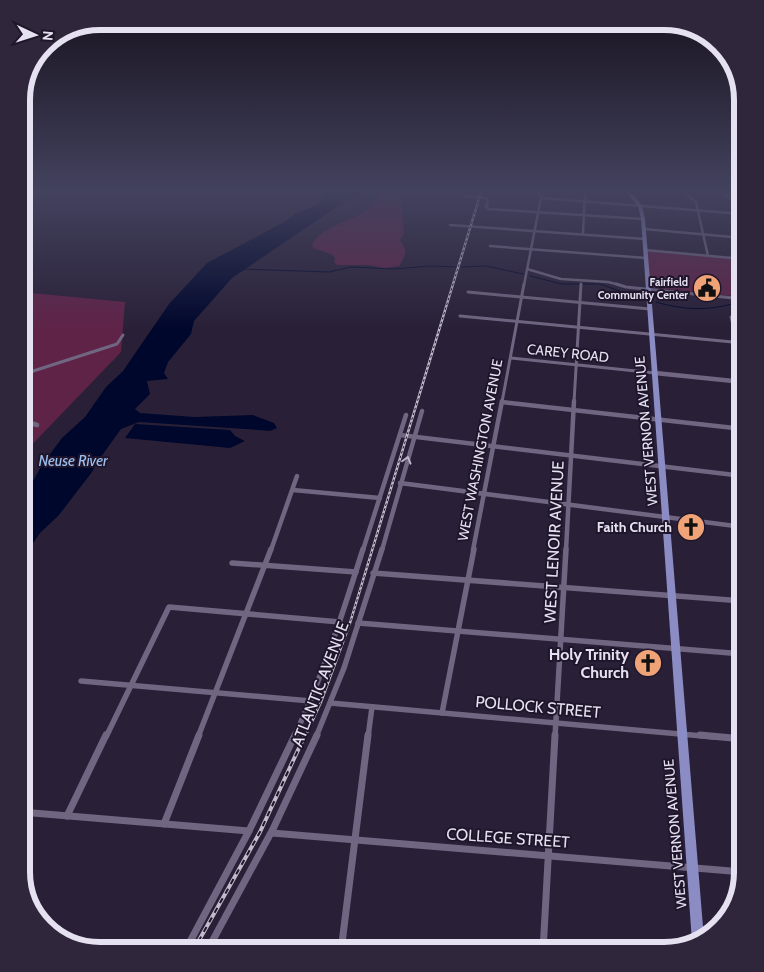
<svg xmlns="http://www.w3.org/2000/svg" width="764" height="972" viewBox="0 0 764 972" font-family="Cabin,sans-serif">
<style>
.green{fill:#5f2348}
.water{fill:#00072c}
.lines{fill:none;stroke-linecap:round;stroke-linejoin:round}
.stream{stroke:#00072c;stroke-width:1}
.minor-far4{stroke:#706681;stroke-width:2.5}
.minor-far3{stroke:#706681;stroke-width:3}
.minor-far2{stroke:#706681;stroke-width:4.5}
.minor-far1{stroke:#706681;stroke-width:5.5}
.minor{stroke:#706681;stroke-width:7}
.tertiary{stroke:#706681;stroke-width:4.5}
.primary{fill:#8c8cc5;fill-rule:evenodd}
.rail-far1-casing{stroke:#c0bacb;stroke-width:2.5}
.rail-casing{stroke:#c0bacb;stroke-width:4}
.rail-far1{stroke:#1f162c;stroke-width:1;stroke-dasharray:2.5;stroke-linecap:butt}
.rail{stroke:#1f162c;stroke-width:2;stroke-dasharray:5.5;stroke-linecap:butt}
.oneway{stroke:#bdb6ca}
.labels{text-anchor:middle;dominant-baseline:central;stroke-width:4;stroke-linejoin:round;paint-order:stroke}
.far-poi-label{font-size:11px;font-weight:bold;fill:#e6e1f1;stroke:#1f162c;text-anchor:end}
.street-label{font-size:14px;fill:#e6e1f1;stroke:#1f162c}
.poi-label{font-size:14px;font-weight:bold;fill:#e6e1f1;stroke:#1f162c;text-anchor:end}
.water-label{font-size:15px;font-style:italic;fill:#9ec0f1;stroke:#1f162c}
.near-street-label{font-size:16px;fill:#e6e1f1;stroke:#1f162c}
.near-poi-label{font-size:16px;font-weight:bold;fill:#e6e1f1;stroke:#1f162c;text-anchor:end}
.rim{fill:none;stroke:#e6e1f1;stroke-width:6}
</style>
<rect width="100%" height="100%" fill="#292037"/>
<g class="green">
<path d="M380,192H400L404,234L400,240C408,252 406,254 399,266L384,268L368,265H337L334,262L335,258L331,254L313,248L312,244C328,219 368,223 380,192Z"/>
<polygon points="645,251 743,260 743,297 647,287"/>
<polygon points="21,292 125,302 121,352 21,456"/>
</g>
<g class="water">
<polygon points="329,192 364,192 338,206 232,278 194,321 191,334 168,362 164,373 168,379 147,381 150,394 135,409 140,413 194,417 253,415 274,423 277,428 270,431 258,430 139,422 121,429 98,461 92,472 59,515 40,533 21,561 21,502 42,465 62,438 85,417 106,387 123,371 169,304 207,263 284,222 298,212 315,206"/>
<polygon points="135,424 230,430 235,436 245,441 230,448 125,438"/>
</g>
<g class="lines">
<g class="stream">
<polyline points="461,267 486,266 523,274"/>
<polyline points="242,269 329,272 351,267 393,269 430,266 456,267"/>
<polyline points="530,276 562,284 600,284 644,300"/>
<path d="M656,302C687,311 712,311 742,301"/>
</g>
<g class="minor-far4">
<polyline points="684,192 696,202 708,256"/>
<polyline points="722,192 736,203"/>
<polyline points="465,196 486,198 488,202 486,207 489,209 643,219"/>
<polyline points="727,196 743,195"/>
<polyline points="541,198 743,214"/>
<polyline points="450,225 645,239"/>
<polyline points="644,229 743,238"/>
<polyline points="583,234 585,192"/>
<polyline points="490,246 646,258"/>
<polyline points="645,250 743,259"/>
<polyline points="527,269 561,279 608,282 620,285"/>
<polyline points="524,285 541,198 538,192"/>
</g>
<g class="minor-far3">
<polyline points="616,284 626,287 743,299"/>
<polyline points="468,292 650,309"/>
<polyline points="460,316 743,343"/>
<polyline points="731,317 743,365"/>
<polyline points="511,358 655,373"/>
<polyline points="21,375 117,344 123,335"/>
<polyline points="502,402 524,284"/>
<polyline points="574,402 581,284"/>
</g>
<g class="minor-far2">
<polyline points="502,402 743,429"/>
<polyline points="21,420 37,425"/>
<polyline points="400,435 743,476"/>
<polyline points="400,483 743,527"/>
<polyline points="293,490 380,498"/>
<polyline points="271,550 297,476"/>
<polyline points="363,550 406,415"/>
<polyline points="382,550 422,411"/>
<polyline points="473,550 502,401"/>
<polyline points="566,550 574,401"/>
</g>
<g class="minor-far1">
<polyline points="232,563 356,572"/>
<polyline points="373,573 743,601"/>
<polyline points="358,623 743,654"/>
<polyline points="81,681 311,701"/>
<polyline points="330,703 714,737"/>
<polyline points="442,713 474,549"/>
<polyline points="106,737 169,607 340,622"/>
<polyline points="198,737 271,549"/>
<path d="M294,737C323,676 343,612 363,549"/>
<polyline points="316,737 344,668 382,549"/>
<polyline points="368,737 372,707"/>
<polyline points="555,737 566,549"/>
</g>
<g class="minor">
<polyline points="700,735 743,739"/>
<polyline points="21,812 249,831"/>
<polyline points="67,816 106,735"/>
<polyline points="164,824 199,735"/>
<polyline points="272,833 743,872"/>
<polyline points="185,951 249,831 295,735"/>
<polyline points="207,951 273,829 317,735"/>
<polyline points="341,951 368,735"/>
<polyline points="543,951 555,735"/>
</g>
<polyline class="tertiary" points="655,373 743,382"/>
<polygon class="primary" points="626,192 631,192 642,206 645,219 704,939 692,942 641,219 638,206"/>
<defs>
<polyline id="rail-far1" points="305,737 321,702 350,623 481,192"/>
<polyline id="rail" points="193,951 260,832 305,735"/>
</defs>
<use href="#rail-far1" class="rail-far1-casing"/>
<use href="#rail" class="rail-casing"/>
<use href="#rail-far1" class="rail-far1"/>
<use href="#rail" class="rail"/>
</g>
<defs><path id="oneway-chevron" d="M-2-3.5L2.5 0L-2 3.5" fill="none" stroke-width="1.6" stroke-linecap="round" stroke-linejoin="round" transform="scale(1.25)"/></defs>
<use class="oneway" href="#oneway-chevron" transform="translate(407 460) rotate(-74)"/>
<linearGradient id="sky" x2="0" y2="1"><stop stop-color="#17121e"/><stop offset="0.58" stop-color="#43425e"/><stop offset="1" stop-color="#43425e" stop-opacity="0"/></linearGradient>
<rect width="764" height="329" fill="url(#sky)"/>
<defs>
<symbol id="civic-disc" viewBox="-11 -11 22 22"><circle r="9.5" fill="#efa377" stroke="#1f162c"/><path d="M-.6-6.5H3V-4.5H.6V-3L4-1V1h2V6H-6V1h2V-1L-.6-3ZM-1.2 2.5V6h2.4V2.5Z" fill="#111"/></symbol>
<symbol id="church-disc" viewBox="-11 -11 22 22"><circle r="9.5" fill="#efa377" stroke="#1f162c"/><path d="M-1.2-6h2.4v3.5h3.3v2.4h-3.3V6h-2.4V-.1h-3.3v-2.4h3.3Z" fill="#111"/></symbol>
</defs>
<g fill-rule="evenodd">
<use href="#civic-disc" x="691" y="272" width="32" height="32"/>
<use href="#church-disc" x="675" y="511" width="32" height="32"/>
<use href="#church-disc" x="632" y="647" width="32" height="32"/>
</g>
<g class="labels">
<g class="far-poi-label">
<text x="688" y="282">Fairfield<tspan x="688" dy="13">Community Center</tspan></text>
</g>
<g class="street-label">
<text transform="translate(568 353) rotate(6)">CAREY ROAD</text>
<text transform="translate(646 431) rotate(-95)">WEST VERNON AVENUE</text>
<text transform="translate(480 450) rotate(-79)">WEST WASHINGTON AVENUE</text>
<text transform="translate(675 834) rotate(-95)">WEST VERNON AVENUE</text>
</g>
<g class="poi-label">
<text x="672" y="527">Faith Church</text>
</g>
<g class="water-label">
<text x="73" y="461">Neuse River</text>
</g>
<g class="near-street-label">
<text transform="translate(554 542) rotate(-87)">WEST LENOIR AVENUE</text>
<text transform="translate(320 684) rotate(-69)">ATLANTIC AVENUE</text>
<text transform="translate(538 707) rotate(5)">POLLOCK STREET</text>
<text transform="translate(508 838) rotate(4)">COLLEGE STREET</text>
</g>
<g class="near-poi-label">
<text x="629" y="654">Holy Trinity<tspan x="629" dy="18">Church</tspan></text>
</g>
</g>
<path d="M0 0H764V972H0ZM100 30H664A70 70 0 0 1 734 100V872A70 70 0 0 1 664 942H100A70 70 0 0 1 30 872V100A70 70 0 0 1 100 30Z" fill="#2f263c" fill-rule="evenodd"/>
<path class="rim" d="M100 30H664A70 70 0 0 1 734 100V872A70 70 0 0 1 664 942H100A70 70 0 0 1 30 872V100A70 70 0 0 1 100 30Z"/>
<g transform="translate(35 35) rotate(94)" stroke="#1f162c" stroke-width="4" paint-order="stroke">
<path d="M0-4L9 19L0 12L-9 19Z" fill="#e6e1f1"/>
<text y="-8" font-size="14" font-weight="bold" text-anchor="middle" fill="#e6e1f1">N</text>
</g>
</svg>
